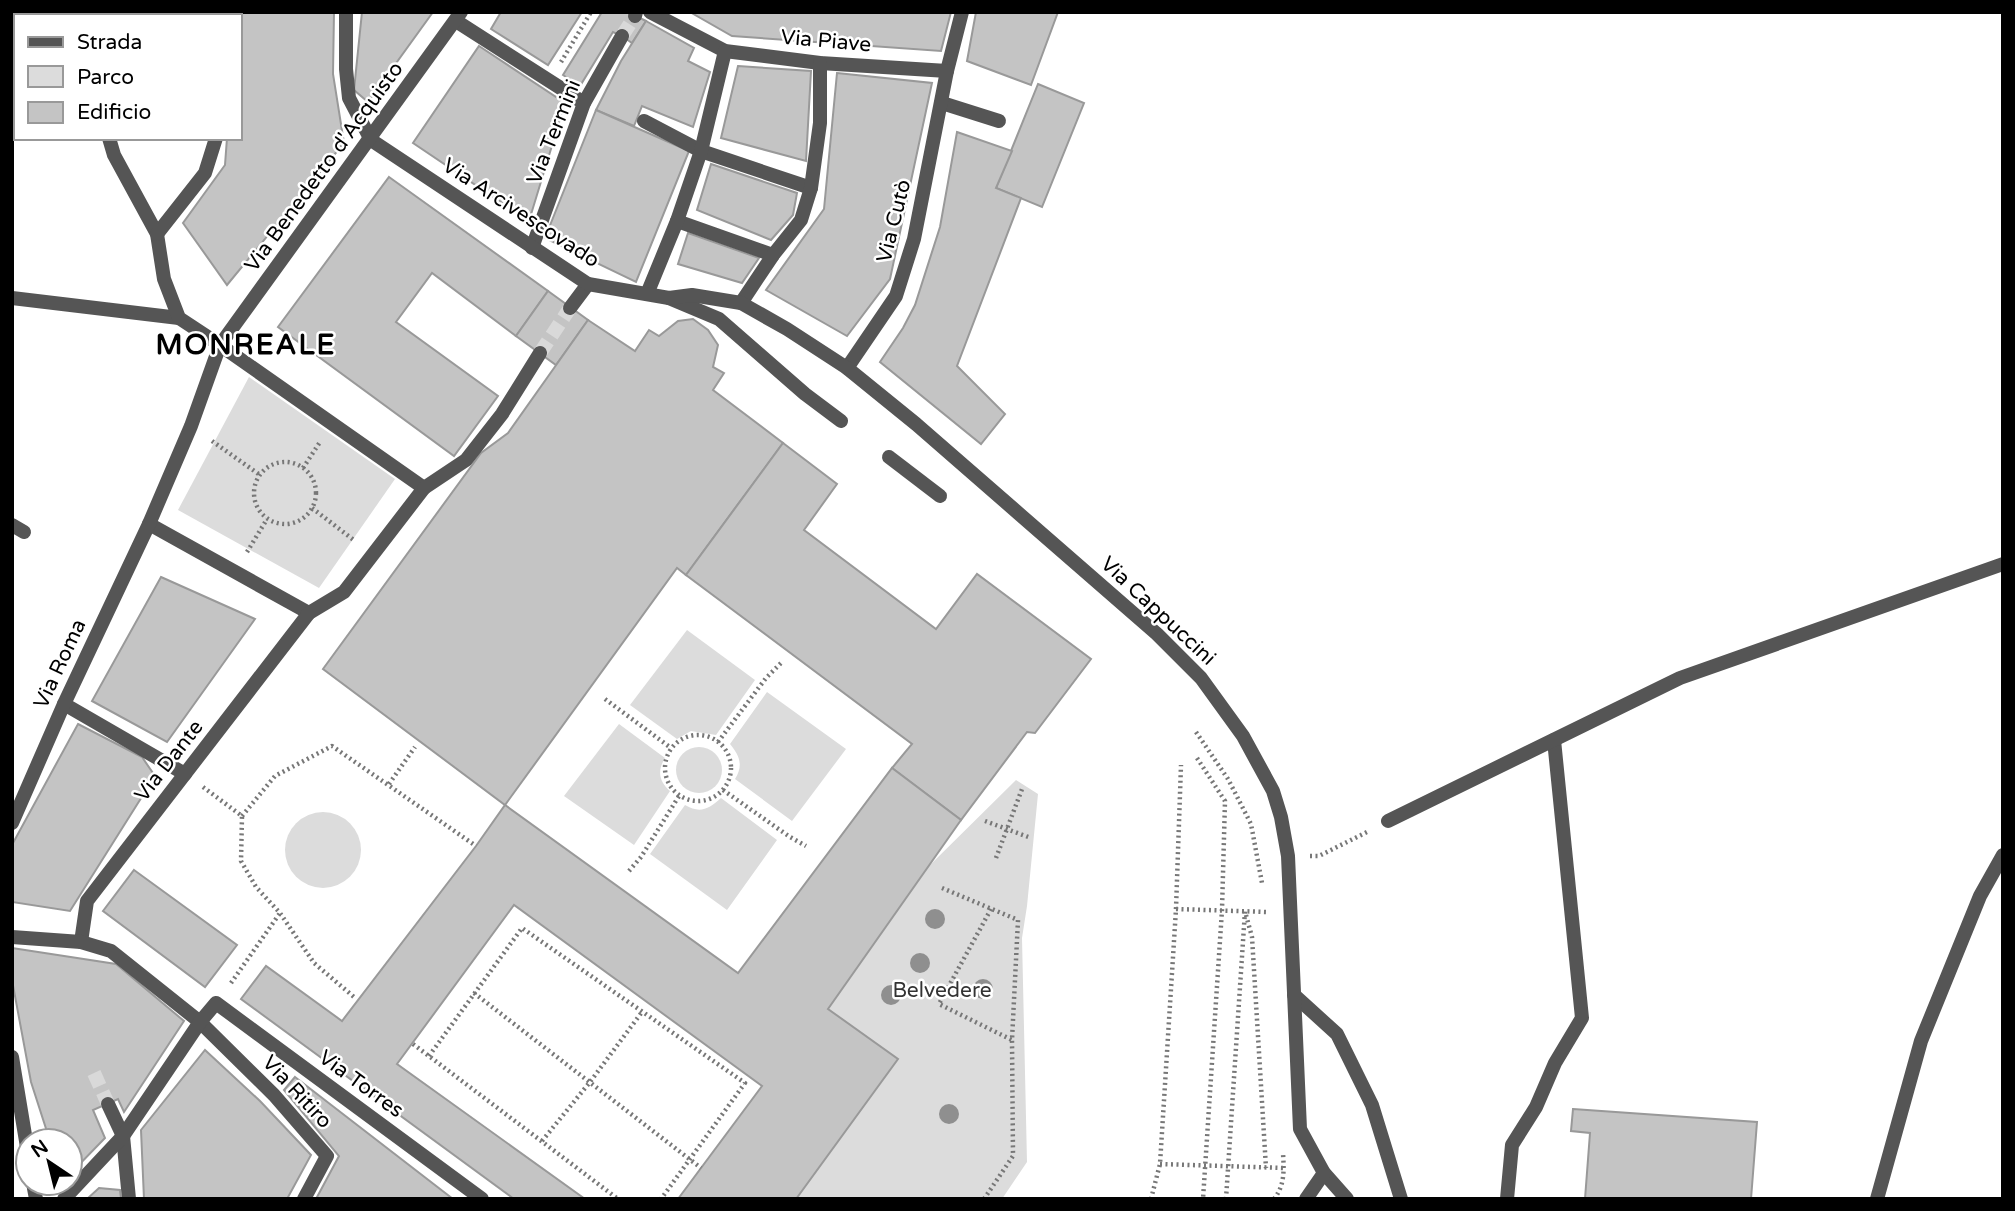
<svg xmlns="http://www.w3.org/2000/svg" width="2015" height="1211" viewBox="0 0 2015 1211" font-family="'Varela Round',sans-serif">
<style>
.green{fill:#dcdcdc}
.building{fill:#c4c4c4;stroke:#999;stroke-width:2}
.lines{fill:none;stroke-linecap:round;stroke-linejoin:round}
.pedestrian-tunnel{stroke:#d9d9d9;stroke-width:14;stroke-dasharray:14 7;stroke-linecap:butt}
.minor-tunnel{stroke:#d9d9d9;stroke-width:14;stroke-dasharray:14 7;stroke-linecap:butt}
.path{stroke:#777;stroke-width:4.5;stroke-dasharray:2 3.5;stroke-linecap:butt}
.service{stroke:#555;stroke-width:14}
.pedestrian{stroke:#555;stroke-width:14}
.minor{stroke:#555;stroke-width:14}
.tertiary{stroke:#555;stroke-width:14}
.tree{fill:#8f8f8f}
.labels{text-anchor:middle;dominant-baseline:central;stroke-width:5;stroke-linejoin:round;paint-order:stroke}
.street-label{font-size:21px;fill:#000;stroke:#fff}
.park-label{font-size:21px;fill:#333;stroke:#fff}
.district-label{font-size:28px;font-weight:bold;letter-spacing:2px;fill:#000;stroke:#fff}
</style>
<rect width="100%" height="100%" fill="#fff"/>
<g class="green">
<polygon points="249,377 395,479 319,588 178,510"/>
<polygon points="687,630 755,680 716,735 691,731 677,739 630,705"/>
<path d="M767,692L846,749L792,821L735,779C744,765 739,755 730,744Z"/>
<path d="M619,724L665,758C657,771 659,781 670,791L634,845L564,796Z"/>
<circle cx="699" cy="770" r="23"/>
<polygon points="1016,780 1038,794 1027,906 1022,938 1027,1162 1002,1199 796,1199 898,1059 828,1009 929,866"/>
<path d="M721,798L777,840L727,910L650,854L685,805C700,814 709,809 721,798Z"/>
<circle cx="323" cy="850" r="38"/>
</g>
<g class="building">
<polygon points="222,12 334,12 333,74 344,143 227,285 183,223 225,165 227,138 240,138 240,16 222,16"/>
<polygon points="362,12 433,12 368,102 354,90"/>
<polygon points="501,12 582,12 548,65 491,29"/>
<polygon points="602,12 628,12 646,21 632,43 622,36 613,32 580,86 563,75"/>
<polygon points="690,12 951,12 941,51 732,36"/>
<polygon points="976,12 1058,12 1031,85 967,61"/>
<polygon points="646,21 694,48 688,61 710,72 693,127 642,106 634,126 596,110 621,61"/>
<polygon points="479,46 565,103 529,221 413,143"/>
<polygon points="738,66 811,71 806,161 721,138"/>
<polygon points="837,73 932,83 890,279 847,336 766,290 824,209"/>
<polygon points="1038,84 1084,103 1042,207 996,188"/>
<polygon points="596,110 689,151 636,282 545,238"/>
<polygon points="957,132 1012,151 996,188 1021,198 957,366 1005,414 981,444 880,362 903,328 915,305 940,227"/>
<polygon points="711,164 797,193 793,215 771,240 697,210"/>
<polygon points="389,177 548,291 516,336 432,273 396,322 498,396 454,456 278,327"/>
<polygon points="688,233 759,258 742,283 678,264"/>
<polygon points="548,291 588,320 556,365 516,336"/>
<polygon points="693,319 708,330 718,345 713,367 724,373 713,390 783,443 686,575 677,568 505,805 323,669 481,453 508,433 588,320 635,351 649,330 659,336 678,321"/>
<polygon points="783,443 837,484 804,530 936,629 977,574 1091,659 1035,733 1027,732 961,820 892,768 912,744 686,575"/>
<polygon points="161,577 255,619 167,742 92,701"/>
<polygon points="78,724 142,757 155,776 70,911 12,902 13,843"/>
<polygon points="892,768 961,820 828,1009 898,1059 796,1199 678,1199 762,1086 514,905 397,1064 585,1199 514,1199 241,999 266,966 342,1021 476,846 505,805 738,973"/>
<polygon points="134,870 237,945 205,987 103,911"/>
<polygon points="12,948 116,964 184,1021 124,1112 118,1099 93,1110 105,1138 70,1174 70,1141 50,1141 31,1082 12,980"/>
<polygon points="205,1050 260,1101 311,1155 287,1199 144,1199 141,1130"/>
<polygon points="295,1077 453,1199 316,1199 339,1156 284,1090"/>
<polygon points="1573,1109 1757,1122 1751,1199 1585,1199 1590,1133 1571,1131"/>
<polygon points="99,1188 120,1190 121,1199 87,1199"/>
</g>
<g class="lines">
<polyline class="pedestrian-tunnel" points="94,1073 108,1104"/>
<g class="minor-tunnel">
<polyline points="622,36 635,16"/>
<polyline points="540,353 570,308"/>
</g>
<g class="path">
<polyline points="561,62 591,12"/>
<polyline points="212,441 260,475"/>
<circle cx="285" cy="493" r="31"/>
<polyline points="303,468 320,442"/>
<polyline points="312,508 355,541"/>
<polyline points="247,552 267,519"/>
<polyline points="605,699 671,748"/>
<polyline points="1196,732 1228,779 1251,824 1262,883"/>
<circle cx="698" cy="768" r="33"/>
<polyline points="718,742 766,678 781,663"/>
<polyline points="1197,758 1225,801 1222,910 1203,1199"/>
<polyline points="389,784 415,747"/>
<polyline points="203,787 242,816 241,861 256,887 280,913 314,963 354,997"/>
<polyline points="723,790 790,837 806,846"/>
<polyline points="242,816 275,776 332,746 476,846"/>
<polyline points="985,821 1031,838"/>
<polyline points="1310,856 1319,856 1369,831"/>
<polyline points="996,858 1022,789"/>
<polyline points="629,871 641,857 679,796"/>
<polyline points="942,888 1018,920 1012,1040 1013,1156 984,1199"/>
<polyline points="991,909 939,1004 1012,1040"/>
<polyline points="1176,909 1267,912"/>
<polyline points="1246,915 1252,937 1266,1168"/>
<polyline points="231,983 280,913"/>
<polyline points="474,993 701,1168"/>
<polyline points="413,1044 618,1199"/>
<polyline points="429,1056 522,928 745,1083 661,1199"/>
<polyline points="542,1141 590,1082 642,1012"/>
<polyline points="1160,1164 1284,1168"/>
<polyline points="1151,1199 1160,1164 1176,909 1181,765"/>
<polyline points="1226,1199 1245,911"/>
<path d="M1274,1199C1285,1185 1284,1170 1283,1153"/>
</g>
<g class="service">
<polyline points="669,298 719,319 805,394 841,421"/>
<polyline points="889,457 940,496"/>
<polyline points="1294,995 1337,1034 1372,1105 1401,1199"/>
<polyline points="1507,1199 1512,1145 1536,1107 1555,1063 1582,1018 1554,740"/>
</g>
<g class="pedestrian">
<polyline points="149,524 309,613"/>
<polyline points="64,704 185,774"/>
<polyline points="81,942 87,901 309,613 344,592 424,488 220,345"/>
<polyline points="12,1057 28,1153"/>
<polyline points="108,1104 123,1136 129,1199"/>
<polyline points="33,1183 36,1199"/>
</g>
<g class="minor">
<polyline points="346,12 346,69 349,98 371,140"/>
<polyline points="650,12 725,51 820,63 947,71 962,12"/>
<polyline points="635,16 636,12"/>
<polyline points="456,21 584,103"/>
<polyline points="12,85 16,85"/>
<polyline points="942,103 999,121"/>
<polyline points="644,121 701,151 811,188"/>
<polyline points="677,221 773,255"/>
<polyline points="532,248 584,103 622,36"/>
<polyline points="647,294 677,221 701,151 725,51"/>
<polyline points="12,298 179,318"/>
<polyline points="741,303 773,255 801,220 811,188 820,123 820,63"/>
<polyline points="570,308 588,284"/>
<polyline points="847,368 896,296 914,239 947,71"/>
<polyline points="424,488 466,460 502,414 540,353"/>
<polyline points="12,525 24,532"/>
<polyline points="1388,821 1680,678 2003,564"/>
<polyline points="12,937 81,942 111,951 200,1022 274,1095 327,1156 304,1199"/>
<polyline points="64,1199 123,1136 200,1022 216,1003 482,1199"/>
<polyline points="1877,1199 1921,1041 1980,896 2003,855"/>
</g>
<g class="tertiary">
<polyline points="97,12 97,16"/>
<polyline points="210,12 210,16"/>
<polyline points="109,138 114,155 157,234 164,279 179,318 220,345"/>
<polyline points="371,140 588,284 669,298 692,295 741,303 787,329 847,368 916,424 1157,634 1201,678 1243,736 1273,791 1281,817 1288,856 1300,1129 1324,1173 1347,1199"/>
<polyline points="157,234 205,173 216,138"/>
<polyline points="12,823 64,704 149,524 191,426 220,345 461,12"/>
<polyline points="1306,1199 1324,1173"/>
</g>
</g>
<g class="tree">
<circle cx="935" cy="919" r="10"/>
<circle cx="920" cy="963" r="10"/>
<circle cx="983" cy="989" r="10"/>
<circle cx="891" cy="995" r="10"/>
<circle cx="949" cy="1114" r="10"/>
</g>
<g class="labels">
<g class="street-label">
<text transform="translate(826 41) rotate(5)">Via Piave</text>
<text transform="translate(554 132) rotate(-68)">Via Termini</text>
<text transform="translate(324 167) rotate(-54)">Via Benedetto d'Acquisto</text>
<text transform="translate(521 213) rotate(33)">Via Arcivescovado</text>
<text transform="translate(894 221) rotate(-76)">Via Cutò</text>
<text transform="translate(1158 611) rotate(43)">Via Cappuccini</text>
<text transform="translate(60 664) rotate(-65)">Via Roma</text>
<text transform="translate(169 761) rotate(-52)">Via Dante</text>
<text transform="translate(361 1084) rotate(36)">Via Torres</text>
<text transform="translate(297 1092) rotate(47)">Via Ritiro</text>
</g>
<g class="park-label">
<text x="942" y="990">Belvedere</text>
</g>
<g class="district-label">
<text x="246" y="345">MONREALE</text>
</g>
</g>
<rect width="2015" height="1211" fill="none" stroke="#000000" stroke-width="28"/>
<rect x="14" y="14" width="228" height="126" fill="#ffffff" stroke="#999999" stroke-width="2"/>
<rect x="28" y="37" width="35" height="10" fill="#555555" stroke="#999999" stroke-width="2"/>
<text x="77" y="49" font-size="21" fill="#000000">Strada</text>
<rect x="28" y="66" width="35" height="21" fill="#dcdcdc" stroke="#999999" stroke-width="2"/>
<text x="77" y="84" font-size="21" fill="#000000">Parco</text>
<rect x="28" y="102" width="35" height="21" fill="#c4c4c4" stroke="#999999" stroke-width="2"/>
<text x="77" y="119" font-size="21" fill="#000000">Edificio</text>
<g transform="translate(49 1162) rotate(325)"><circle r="33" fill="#ffffff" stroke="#999999" stroke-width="2"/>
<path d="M0-5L12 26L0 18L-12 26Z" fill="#000000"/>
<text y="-10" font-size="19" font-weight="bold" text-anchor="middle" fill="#000000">N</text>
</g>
</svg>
